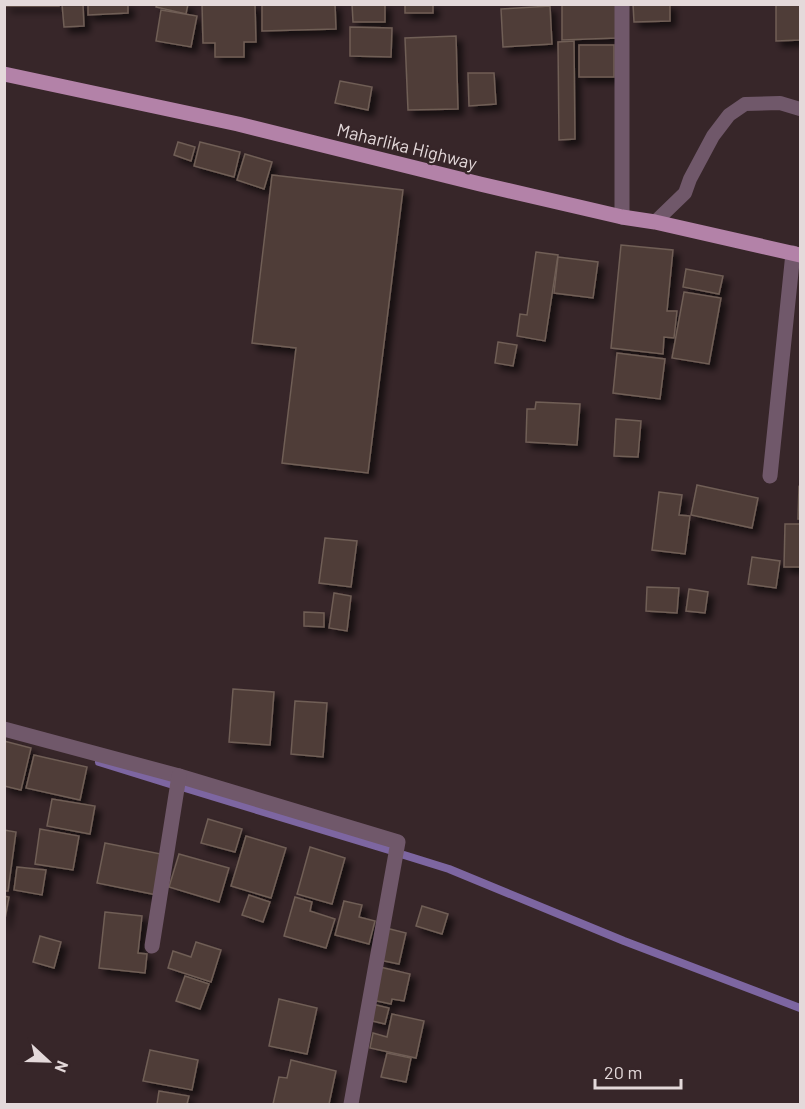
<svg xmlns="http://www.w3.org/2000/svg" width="805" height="1109" viewBox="0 0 805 1109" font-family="Barlow,sans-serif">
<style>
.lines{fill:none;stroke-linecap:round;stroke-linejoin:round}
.stream{stroke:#7d66a1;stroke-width:8}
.building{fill:#4f3e37;stroke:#705e56;stroke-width:1.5;filter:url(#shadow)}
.service{stroke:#70586a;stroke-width:14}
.minor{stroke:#70586a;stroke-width:15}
.primary{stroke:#b382a8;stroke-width:15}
.labels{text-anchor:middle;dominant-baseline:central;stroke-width:4.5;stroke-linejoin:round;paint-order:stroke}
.street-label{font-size:18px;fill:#e4d9da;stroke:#372629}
</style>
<defs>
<filter id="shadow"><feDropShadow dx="5.5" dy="5.5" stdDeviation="3" flood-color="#0009"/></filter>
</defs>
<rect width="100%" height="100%" fill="#372629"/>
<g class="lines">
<g class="stream">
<polyline points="99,762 173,785"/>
<polyline points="185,788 389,850"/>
<polyline points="404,855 449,869 624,941 800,1008"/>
</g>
</g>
<g class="building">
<rect x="6" y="4" width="53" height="2"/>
<polygon points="62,4 83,4 84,26 64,27"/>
<polygon points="88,4 128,4 128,13 88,15"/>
<polygon points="157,4 188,4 186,14 156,7"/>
<polygon points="202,4 255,4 256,42 244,42 244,57 215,57 215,43 203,43"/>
<polygon points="262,4 335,4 336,29 262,31"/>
<polygon points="352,4 385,4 385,22 353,22"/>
<rect x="405" y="4" width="28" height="9"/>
<polygon points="562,4 617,4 617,38 562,40"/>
<polygon points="633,4 670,4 670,21 634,22"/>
<polygon points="776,4 800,4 800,40 776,41"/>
<polygon points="550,6 552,44 503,47 501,9"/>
<polygon points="161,10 197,16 191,47 156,41"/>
<polygon points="350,27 392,28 391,57 350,56"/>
<polygon points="456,36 458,109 408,110 405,38"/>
<polygon points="574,41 575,139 559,140 558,42"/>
<rect x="579" y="45" width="35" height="32"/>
<polygon points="468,73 494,73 496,104 469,106"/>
<polygon points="340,81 372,87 368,110 335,103"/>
<polygon points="178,142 195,147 191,161 174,155"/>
<polygon points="200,142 240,152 234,177 194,166"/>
<polygon points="245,154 272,162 264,189 237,180"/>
<polygon points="272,175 403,190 368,473 282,463 296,348 252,343"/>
<polygon points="621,245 673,250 667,311 677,311 674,338 664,337 663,354 611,348"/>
<polygon points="536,252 558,255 545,341 517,336 520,314 527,315"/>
<polygon points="558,257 598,262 593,298 554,293"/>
<polygon points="686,269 723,276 719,294 683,287"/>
<polygon points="684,292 721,298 709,364 672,358"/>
<polygon points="498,342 517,345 513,366 495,363"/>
<polygon points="617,353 665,359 660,399 613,393"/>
<polygon points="536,402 580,404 577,445 526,442 527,409 535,409"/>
<polygon points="616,419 641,421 638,457 614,456"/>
<polygon points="697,485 758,498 752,528 691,515"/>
<polygon points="799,487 800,488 800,519 798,519"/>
<polygon points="659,492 682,495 679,515 690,516 685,554 652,550"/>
<polygon points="785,524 800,524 800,567 784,567"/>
<polygon points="325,538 357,541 351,587 319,583"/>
<polygon points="752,557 780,561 776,588 748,584"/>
<polygon points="647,587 679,588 677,613 646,611"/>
<polygon points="689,589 708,592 705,613 686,611"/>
<polygon points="334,593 351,596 347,631 329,628"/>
<polygon points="304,612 324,613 324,627 304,626"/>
<polygon points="233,689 274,692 270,745 229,742"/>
<polygon points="295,701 327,703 323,757 291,754"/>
<polygon points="4,741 31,748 21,790 4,786"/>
<polygon points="34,755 87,767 80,800 26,788"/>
<polygon points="52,799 95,806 90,834 47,826"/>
<polygon points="208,819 242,829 235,852 201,843"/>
<polygon points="40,829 79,836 73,870 35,864"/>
<polygon points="4,830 16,832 8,891 4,891"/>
<polygon points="246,836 286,848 271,898 231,886"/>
<polygon points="105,843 166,855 157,895 97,883"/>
<polygon points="310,847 345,858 332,904 297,894"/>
<polygon points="179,854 229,868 219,902 169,887"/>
<polygon points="17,867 46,870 42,895 14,890"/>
<polygon points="249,895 270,902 263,922 242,915"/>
<polygon points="4,896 9,897 4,924"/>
<polygon points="295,897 312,902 310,911 335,919 326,948 284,936"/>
<polygon points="344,901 362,905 359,917 375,921 369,944 335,935"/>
<polygon points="422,906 448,914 442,934 416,926"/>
<polygon points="105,912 142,916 138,953 147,954 145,973 99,968"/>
<polygon points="386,928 406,933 399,964 379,960"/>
<polygon points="40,936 61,942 54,968 33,962"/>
<polygon points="196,942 221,950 211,982 168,968 173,951 191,957"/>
<polygon points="380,967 410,974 404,1001 392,999 391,1004 372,1000"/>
<polygon points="185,976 209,984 200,1009 176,1001"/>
<polygon points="279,999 317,1008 307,1054 269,1046"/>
<polygon points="372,1004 389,1008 385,1024 368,1020"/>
<polygon points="392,1014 424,1021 416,1058 370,1048 373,1033 387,1037"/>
<polygon points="150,1050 198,1060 192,1090 143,1081"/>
<polygon points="387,1053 411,1058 406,1082 381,1077"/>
<polygon points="291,1060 336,1071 329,1104 273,1104 279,1077 287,1078"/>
<polygon points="159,1091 189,1096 187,1104 157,1104"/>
</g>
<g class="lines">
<polyline class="service" points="655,222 685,193 690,179 713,136 729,115 745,104 780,103 800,109"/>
<g class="minor">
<polyline points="622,4 622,217"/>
<polyline points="770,476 793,253"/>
<polyline points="4,729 179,776 398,842 351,1104"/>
<polyline points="152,946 179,776"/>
</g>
<polyline class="primary" points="4,74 238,124 480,184 622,217 655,222 800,255"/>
</g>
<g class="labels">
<g class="street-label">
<text transform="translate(407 146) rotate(14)">Maharlika Highway</text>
</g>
</g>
<rect width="805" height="1109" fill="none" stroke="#e4d9da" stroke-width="12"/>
<g transform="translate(48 1061) rotate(112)" stroke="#372629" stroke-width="4.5" paint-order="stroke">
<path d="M0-4.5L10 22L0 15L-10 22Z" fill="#e4d9da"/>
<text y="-9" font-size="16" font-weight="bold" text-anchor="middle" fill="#e4d9da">N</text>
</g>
<path d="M595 1079v9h86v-9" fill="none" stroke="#e4d9da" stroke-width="3"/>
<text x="604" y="1079" font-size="18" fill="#e4d9da" stroke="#372629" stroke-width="4.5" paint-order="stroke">20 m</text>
</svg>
